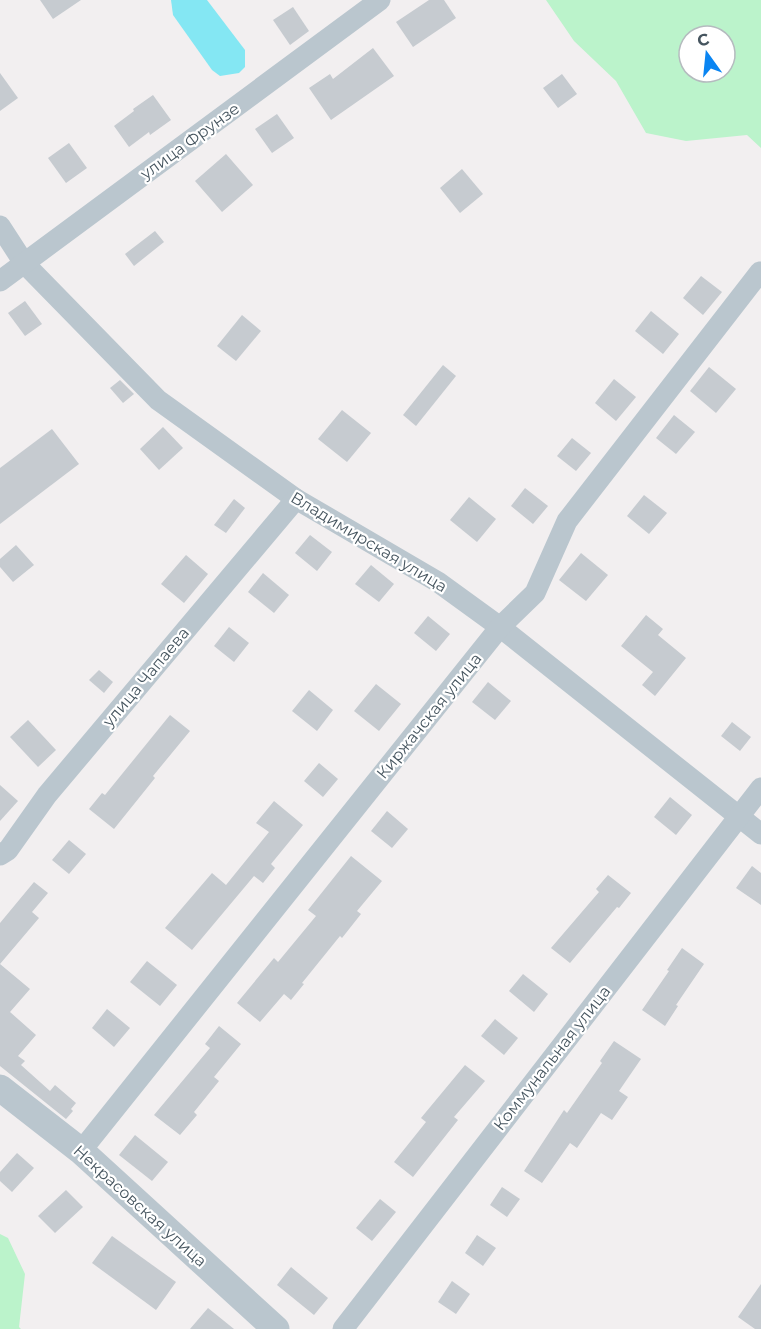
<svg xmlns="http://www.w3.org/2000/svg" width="761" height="1329" viewBox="0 0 761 1329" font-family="Montserrat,sans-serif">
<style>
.green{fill:#bbf3cb;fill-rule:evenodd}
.water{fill:#84e7f3}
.building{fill:#c6cbd0}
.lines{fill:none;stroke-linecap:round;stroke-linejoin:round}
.minor{stroke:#bac6ce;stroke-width:21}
.tertiary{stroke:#bac6ce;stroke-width:27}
.labels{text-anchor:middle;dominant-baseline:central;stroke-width:4.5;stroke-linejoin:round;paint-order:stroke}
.street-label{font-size:16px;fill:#46555f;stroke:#fff}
</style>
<rect width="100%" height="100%" fill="#f2eff0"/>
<g class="green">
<path d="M546,0H761V148L747,135L686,141L646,133L616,81L574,41ZM689,36H725V72H689Z"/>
<polygon points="0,1234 8,1238 25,1274 19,1327 21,1329 0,1329"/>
</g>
<polygon class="water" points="171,0 207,0 245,50 245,67 239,73 220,76 212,70 173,15"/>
<g class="building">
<polygon points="40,0 81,0 53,19"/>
<polygon points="429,0 444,0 456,18 413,47 396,22"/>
<polygon points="293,7 309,31 290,45 273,20"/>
<polygon points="373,48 394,76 331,120 309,88 330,74 333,79"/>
<polygon points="0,73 18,98 0,111"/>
<polygon points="562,74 577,94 558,108 543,88"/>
<polygon points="153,95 171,120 150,135 149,132 129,147 114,126 134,111 133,109"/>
<polygon points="277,114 294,138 272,153 255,129"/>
<polygon points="69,143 87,168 66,183 48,158"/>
<polygon points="226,154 253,185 222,212 195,181"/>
<polygon points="462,169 483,194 460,213 440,188"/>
<polygon points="155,231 164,242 134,266 125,254"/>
<polygon points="701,276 722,292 703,315 683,298"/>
<polygon points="25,301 42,324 25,336 8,313"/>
<polygon points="651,311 679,334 663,354 635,331"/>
<polygon points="242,315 261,331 236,361 217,346"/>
<polygon points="443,365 456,376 416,426 403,415"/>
<polygon points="709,367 736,389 716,413 690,391"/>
<polygon points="614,379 636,397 616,421 595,403"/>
<polygon points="120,380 134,394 123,403 110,388"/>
<polygon points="342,410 371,433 347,462 318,439"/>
<polygon points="674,415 695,432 676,454 656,438"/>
<polygon points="163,427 183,448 159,470 140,449"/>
<polygon points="52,429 79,464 0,524 0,468"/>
<polygon points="572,438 591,453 576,471 557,456"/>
<polygon points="525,488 548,506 533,524 511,506"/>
<polygon points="644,495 667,513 649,534 627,516"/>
<polygon points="469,497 496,519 477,542 450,520"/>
<polygon points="234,499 245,508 226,533 214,525"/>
<polygon points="310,535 332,552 317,571 295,553"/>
<polygon points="16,545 34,565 13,582 0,567 0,559"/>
<polygon points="581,553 608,575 586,601 559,580"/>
<polygon points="186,555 208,574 184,603 161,584"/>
<polygon points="371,565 394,584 379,602 355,584"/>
<polygon points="263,573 289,595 274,613 248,592"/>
<polygon points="646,615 663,629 658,635 686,658 655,696 642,685 653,672 621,646"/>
<polygon points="428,616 450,634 436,651 414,633"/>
<polygon points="229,627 249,643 234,662 214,646"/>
<polygon points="99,670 113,682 104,693 89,680"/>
<polygon points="488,682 511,701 495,720 472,702"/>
<polygon points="376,684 401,704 379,731 354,711"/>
<polygon points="309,690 333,710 317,731 292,711"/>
<polygon points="170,715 190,731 153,776 155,778 114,829 89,809 102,793 105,795"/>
<polygon points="28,720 56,750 38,767 10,737"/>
<polygon points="732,722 751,737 740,751 721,736"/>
<polygon points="319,763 338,779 323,797 304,781"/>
<polygon points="0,785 18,801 0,821"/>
<polygon points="670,797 692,815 676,835 654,817"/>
<polygon points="274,801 303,825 271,864 275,868 263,883 254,876 192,950 165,928 212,873 226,885 269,832 256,823"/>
<polygon points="387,811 408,829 392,848 371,831"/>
<polygon points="69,840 86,854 69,874 52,860"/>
<polygon points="351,856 382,881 357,911 361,914 342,938 340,936 302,983 304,984 291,1000 284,994 260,1022 237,1003 274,958 278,962 316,916 308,910"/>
<polygon points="752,866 761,873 761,905 736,888"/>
<polygon points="608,875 631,893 619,908 617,907 570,963 551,948 599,892 596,889"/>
<polygon points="34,882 48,893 32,912 39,918 0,964 30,989 10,1012 36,1035 18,1056 25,1061 21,1065 50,1091 55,1085 76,1103 71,1109 73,1111 66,1119 0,1066 0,923"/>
<polygon points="682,948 704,964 676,1005 678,1006 665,1026 642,1010 669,971 667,970"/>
<polygon points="147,961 177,985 160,1006 130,982"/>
<polygon points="523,974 548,994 534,1012 509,991"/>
<polygon points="107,1009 130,1028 114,1047 92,1028"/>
<polygon points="495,1019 518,1038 504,1055 481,1036"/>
<polygon points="219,1026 241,1044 214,1077 219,1081 194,1112 197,1115 180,1135 154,1115 210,1048 205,1044"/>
<polygon points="614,1041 641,1059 619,1091 628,1097 612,1120 601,1113 577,1148 570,1143 542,1183 524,1171 564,1110 567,1113 602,1063 600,1061"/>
<polygon points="465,1065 485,1081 454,1117 458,1120 413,1177 394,1162 426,1122 421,1118"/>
<polygon points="135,1135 168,1162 152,1181 119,1155"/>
<polygon points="17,1153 34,1168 12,1192 0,1181 0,1172"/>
<polygon points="502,1187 520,1199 507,1217 490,1205"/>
<polygon points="66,1190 83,1207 55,1233 38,1216"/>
<polygon points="380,1199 396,1212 372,1241 356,1228"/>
<polygon points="477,1235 496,1248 483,1266 465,1253"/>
<polygon points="112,1236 176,1282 156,1310 92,1263"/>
<polygon points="291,1267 328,1298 314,1315 277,1285"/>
<polygon points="452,1281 470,1294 456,1314 438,1302"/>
<polygon points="761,1284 761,1329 755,1329 738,1317"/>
<polygon points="208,1308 234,1329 190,1329"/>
</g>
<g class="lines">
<g class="minor">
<polyline points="0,226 24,263 158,400 296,499 438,582 500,627 761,834"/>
<polyline points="0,281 380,0"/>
<polyline points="0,855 8,850 47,795 296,499"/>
<polyline points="81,1151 500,627 535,593 567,521 760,272"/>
<polyline points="343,1329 761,788"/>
</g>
<polyline class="tertiary" points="0,1088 81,1151 276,1329"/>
</g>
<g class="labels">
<g class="street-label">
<text transform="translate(190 141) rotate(-36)">улица Фрунзе</text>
<text transform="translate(369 542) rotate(31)">Владимирская улица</text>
<text transform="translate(146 677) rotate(-50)">улица Чапаева</text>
<text transform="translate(429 716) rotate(-51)">Киржачская улица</text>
<text transform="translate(552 1058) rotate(-52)">Коммунальная улица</text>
<text transform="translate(140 1206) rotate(42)">Некрасовская улица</text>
</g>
</g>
<g transform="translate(707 54) rotate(345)"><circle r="28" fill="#ffffff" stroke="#b5bbbf" stroke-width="1.5"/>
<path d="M0-4.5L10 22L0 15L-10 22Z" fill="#0a85f2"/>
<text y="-9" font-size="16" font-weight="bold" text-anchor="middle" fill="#46555f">С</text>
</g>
</svg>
